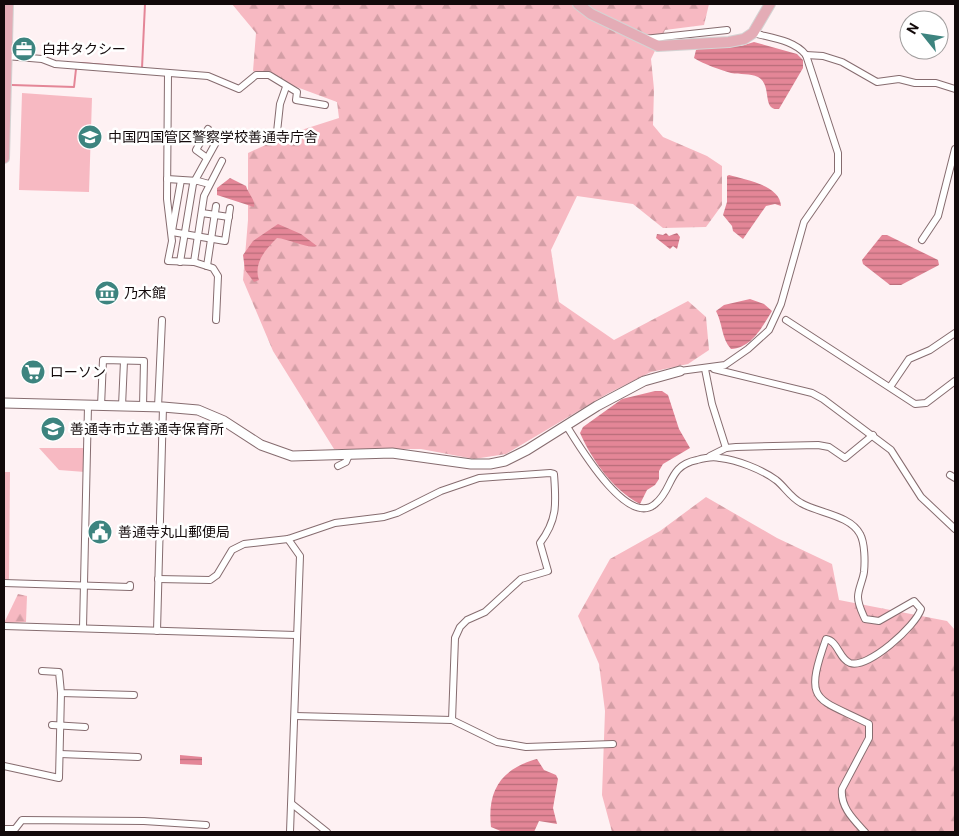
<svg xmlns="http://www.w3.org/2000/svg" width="959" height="836" viewBox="0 0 959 836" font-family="Roboto,'Noto Sans JP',sans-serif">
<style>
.green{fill:#f7b9c2}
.forest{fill:url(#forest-firs)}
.water{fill:url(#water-rules)}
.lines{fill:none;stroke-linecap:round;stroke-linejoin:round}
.stream{stroke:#e48697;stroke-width:2}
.minor-casing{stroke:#866c6f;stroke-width:8}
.tertiary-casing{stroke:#866c6f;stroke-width:11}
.primary-casing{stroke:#d4d3d3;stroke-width:12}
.minor{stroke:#fff;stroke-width:6}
.tertiary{stroke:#fff;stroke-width:9}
.primary{stroke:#e4acb6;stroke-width:10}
.labels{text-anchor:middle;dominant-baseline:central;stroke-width:5;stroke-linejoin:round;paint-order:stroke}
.poi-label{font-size:14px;fill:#12090a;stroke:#fff;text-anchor:start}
</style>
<defs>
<pattern id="forest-firs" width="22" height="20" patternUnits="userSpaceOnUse" patternTransform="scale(1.25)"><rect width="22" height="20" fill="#f7b9c2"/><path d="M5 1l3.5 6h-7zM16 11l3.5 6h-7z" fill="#d39ea5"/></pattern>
<pattern id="water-rules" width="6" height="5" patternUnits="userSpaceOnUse" patternTransform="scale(1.25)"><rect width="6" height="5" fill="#e48697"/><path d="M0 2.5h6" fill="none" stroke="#b76c79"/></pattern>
</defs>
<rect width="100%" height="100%" fill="#fef1f3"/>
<g class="green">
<polygon points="22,93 92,98 89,192 19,190"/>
<polygon points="39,448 86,448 85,472 59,470"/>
<polygon points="4,472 10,472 9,580 4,580"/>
</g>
<g class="forest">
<polygon points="232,4 573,4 578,7 580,4 709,4 704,25 665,30 651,59 654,89 653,125 663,137 707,156 722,166 722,205 706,227 663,228 633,204 577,196 551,250 559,302 614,340 688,301 706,317 709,350 688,364 651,372 607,394 506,454 474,459 421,449 334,449 273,351 243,280 248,220 248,153 292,133 339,118 337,102 253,71 256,33"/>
<polygon points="706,497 777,538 832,564 839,600 947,621 955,630 955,832 612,832 602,795 605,711 599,664 578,616 610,559 660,531"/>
<polygon points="18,594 27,596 26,622 4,623"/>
</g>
<g class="water">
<path d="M754,42L797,54L803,60V68L779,109C761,111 773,85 758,77C750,73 740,75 731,73C721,70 703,64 694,58L696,50L700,48L741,46Z"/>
<path d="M729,175C746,180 780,185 781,206L775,204L766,206L743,239L733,231L732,226L723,215L727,202V176Z"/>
<path d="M230,178L246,186C248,193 256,201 254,207L217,195V188Z"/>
<path d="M278,224L301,234L317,246C307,249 289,239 277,238C266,249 253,263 259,280L254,282L245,270L243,255L253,241Z"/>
<polygon points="666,233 669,236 677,233 680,237 677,249 673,246 670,249 656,238 657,234 663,235"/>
<polygon points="882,235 887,235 932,257 938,260 939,265 901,285 890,285 863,264 862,260"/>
<path d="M750,299L764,304L772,311C762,327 752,348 731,349C721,338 723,324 716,311L724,305Z"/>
<path d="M655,391H662L668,395L679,429L690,448L663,464L659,471V479L655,485L647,490L640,504C613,490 592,460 580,433L583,427L622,399Z"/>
<polygon points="180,755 202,757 202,765 180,764"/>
<path d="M537,759L544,770L556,775L558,779L553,808L557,824L539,821L534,832H503L491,827C487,790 501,769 537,759Z"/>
</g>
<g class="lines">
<g class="stream">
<polyline points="81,63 142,68 145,4"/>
<polyline points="12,85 74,87 76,69"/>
</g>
<defs>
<g id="minor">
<polyline points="644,39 727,30"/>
<polyline points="806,55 823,56 842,62 877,82 899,79 915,83 936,83 955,89"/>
<polyline points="6,56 42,59 55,64 208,76 239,89 256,75 269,75 297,92 296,100 325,105"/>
<polyline points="168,74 167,199 172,241 168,261 194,262 213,268 218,276 216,320"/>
<polyline points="277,132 280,104 286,87"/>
<polyline points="207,158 196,150 208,129"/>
<polyline points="167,179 198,181 209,184"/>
<polyline points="202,213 229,217"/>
<polyline points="172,231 181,180"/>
<polyline points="172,232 225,241 230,208"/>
<polyline points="922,240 938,216 955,149"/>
<polyline points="180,262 193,184 219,137"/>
<polyline points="194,262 204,196 222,161"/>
<polyline points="207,266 216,206"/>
<polyline points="786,320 915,404 926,403 955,381"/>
<polyline points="705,369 712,404 726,448"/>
<polyline points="714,369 812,393 823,399 891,450 921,497 955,529"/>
<path d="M680,371L725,365L748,349L769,330L781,304L804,222L838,173V153L806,55C794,40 771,38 753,33"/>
<polyline points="890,387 909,359 930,350 955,333"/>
<polyline points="101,406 103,360 144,361 143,407"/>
<polyline points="122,406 124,361"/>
<polyline points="158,407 162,320"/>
<path d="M566,425C578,444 627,528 655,504C674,489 667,466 697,460C704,458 712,456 720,458C737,460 761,469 776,480C785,487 790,497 801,503C818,513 850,515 860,534C865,543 865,562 864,572C863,580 858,589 858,597C858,605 862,612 865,619L879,621L914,601L921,609C916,626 868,669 850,663C839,659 838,641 826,639C803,704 816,697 869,724V738L842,789C840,807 854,820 865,832"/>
<polyline points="710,456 726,448 736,447 818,445 829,447 845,458 873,435"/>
<polyline points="338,466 346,462 349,455"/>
<polyline points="950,475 955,478"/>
<polyline points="288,539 300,556 290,832"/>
<path d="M158,579L210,580L217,575L232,550L244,544L288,539L335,523L384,517L397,513L441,491L479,478L550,473L554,474C556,503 558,519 540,543L548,571L521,579L485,612L467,620L460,627L455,638L452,720"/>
<polyline points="4,583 130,587 130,585"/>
<polyline points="4,626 296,635"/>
<polyline points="83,628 88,406"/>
<polyline points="157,631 163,407"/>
<polyline points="42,671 59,672 61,693 134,695"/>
<polyline points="295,716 452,720 497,742 526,747 613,744"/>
<polyline points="52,725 85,727"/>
<polyline points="60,754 138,757"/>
<polyline points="4,766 59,778 61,693"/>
<polyline points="292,804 327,832"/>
<polyline points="4,829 15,829 22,820 144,821 206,825"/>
</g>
<polyline id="tertiary" points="4,403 163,407 198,410 224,421 261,445 292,456 392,453 471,464 490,464 505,461 527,450 597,406 644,381 680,371"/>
<g id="primary">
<polyline points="578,4 591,14 658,46 729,42 744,39 753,33 770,4"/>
<polyline points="4,158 8,4"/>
</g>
</defs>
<use href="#minor" class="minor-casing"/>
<use href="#tertiary" class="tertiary-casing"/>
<use href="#primary" class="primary-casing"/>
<use href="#minor" class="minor"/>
<use href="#tertiary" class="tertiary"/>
<use href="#primary" class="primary"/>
</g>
<defs>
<symbol id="office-disc" viewBox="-11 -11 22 22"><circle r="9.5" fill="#3d847f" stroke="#fff"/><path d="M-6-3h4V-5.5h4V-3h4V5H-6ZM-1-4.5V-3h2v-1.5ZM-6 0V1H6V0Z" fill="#fff"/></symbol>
<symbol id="school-disc" viewBox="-11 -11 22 22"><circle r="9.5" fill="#3d847f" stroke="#fff"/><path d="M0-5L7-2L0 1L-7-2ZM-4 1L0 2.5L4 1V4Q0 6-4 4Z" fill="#fff"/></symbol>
<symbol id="museum-disc" viewBox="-11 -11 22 22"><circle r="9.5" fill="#3d847f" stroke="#fff"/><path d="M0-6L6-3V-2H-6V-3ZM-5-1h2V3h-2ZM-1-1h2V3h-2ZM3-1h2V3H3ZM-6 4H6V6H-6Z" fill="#fff"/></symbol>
<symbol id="supermarket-disc" viewBox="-11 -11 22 22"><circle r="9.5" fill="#3d847f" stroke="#fff"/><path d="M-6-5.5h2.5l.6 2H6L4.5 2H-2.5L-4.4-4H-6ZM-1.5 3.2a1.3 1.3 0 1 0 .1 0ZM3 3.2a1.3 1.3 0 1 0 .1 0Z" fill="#fff"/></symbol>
<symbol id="civic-disc" viewBox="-11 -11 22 22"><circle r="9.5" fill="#3d847f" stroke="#fff"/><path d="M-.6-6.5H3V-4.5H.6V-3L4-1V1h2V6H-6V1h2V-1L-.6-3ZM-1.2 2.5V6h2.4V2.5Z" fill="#fff"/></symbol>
</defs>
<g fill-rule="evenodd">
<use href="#office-disc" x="10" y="35" width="28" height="28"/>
<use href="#school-disc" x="76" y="123" width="28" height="28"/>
<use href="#museum-disc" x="93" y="279" width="28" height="28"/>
<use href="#supermarket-disc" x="19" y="358" width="28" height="28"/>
<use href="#school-disc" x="39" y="415" width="28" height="28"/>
<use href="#civic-disc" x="86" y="518" width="28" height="28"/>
</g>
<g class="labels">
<g class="poi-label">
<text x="42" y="49">白井タクシー</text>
<text x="108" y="137">中国四国管区警察学校善通寺庁舎</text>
<text x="124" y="293">乃木館</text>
<text x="50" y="372">ローソン</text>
<text x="70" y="429">善通寺市立善通寺保育所</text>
<text x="118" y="532">善通寺丸山郵便局</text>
</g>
</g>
<rect width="959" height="836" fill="none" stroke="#12090a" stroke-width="10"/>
<g transform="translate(924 35) rotate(300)"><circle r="24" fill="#ffffff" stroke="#a09d9d"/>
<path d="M0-4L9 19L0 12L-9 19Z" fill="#3d847f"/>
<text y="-8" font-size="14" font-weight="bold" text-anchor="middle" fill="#12090a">N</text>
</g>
</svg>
